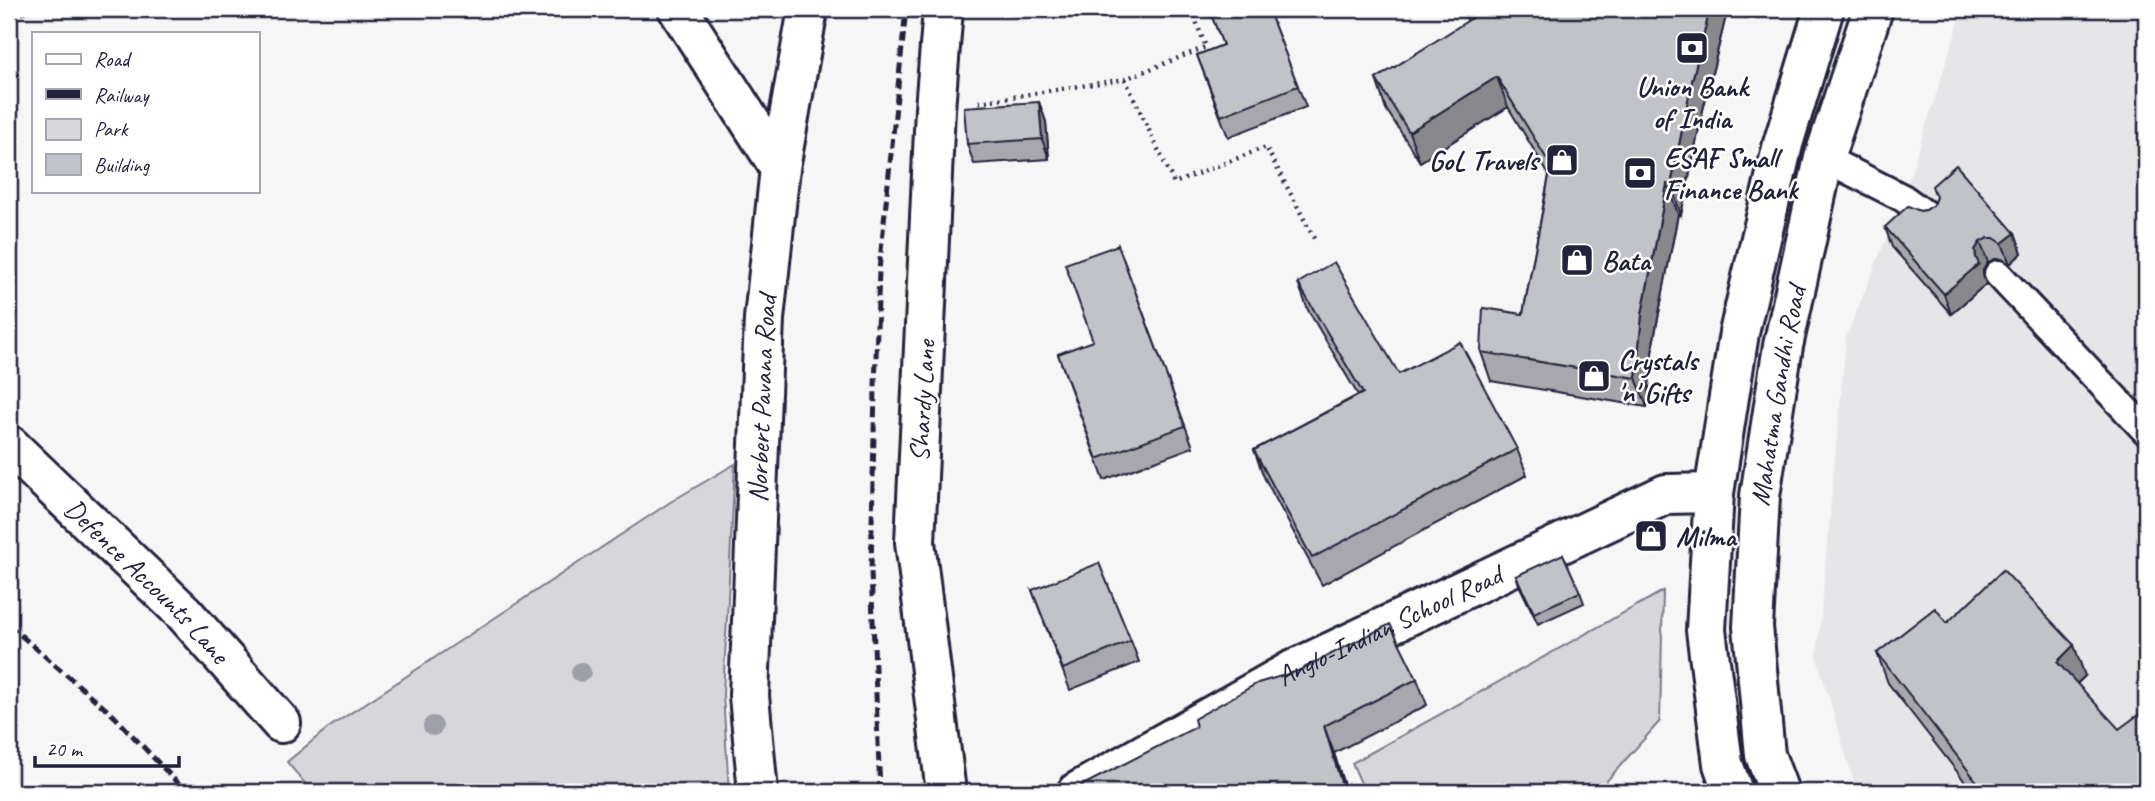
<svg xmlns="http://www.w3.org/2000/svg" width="2155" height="801" viewBox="0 0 2155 801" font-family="Caveat,sans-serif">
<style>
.built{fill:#e6e6e9}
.green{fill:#d7d7db;stroke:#7c7c8b;stroke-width:2}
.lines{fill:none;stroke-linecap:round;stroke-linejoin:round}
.lane-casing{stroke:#22223b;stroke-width:32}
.street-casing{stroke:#22223b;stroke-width:44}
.primary-casing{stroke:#22223b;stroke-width:44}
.path{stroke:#22223b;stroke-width:4.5;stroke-dasharray:2 5;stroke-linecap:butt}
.lane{stroke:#fff;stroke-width:26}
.street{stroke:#fff;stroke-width:38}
.primary{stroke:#fff;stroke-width:38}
.rail{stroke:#22223b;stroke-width:5;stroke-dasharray:10 5;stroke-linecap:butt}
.tree{fill:#9f9faa}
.wall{fill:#a7a7ad;stroke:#22223b;stroke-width:2}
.shaded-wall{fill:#88888d;stroke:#22223b;stroke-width:2}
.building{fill:#c2c2c9;stroke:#22223b;stroke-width:2}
.labels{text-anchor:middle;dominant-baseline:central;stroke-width:5;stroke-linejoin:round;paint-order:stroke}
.poi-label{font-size:28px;font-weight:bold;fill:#22223b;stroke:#fff;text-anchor:start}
.street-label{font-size:28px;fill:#22223b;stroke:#fff}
</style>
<rect width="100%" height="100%" fill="#f6f6f7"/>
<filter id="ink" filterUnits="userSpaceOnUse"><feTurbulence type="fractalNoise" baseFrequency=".0143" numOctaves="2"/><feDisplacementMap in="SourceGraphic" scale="14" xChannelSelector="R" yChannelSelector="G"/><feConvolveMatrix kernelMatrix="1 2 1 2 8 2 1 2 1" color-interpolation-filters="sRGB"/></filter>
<g filter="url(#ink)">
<polygon class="built" points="1963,9 2146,9 2146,792 1857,792 1817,658 1846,337 1903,198"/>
<g class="green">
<polygon points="735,464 723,694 729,792 312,792 287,762 328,728 672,501"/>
<polygon points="1663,591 1660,721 1597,792 1365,792 1352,763"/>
</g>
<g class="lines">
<defs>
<g id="lane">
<polyline points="1824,158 1903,198 1928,216"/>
<polyline points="1998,274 2146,431"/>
</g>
<g id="street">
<polyline points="678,9 780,168"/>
<polyline points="943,9 935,109 915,542 946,792"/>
<path id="s1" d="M9,445L184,613L281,723"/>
<path id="s2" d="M758,792L749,696L764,319L780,168L808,9"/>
<path id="s3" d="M1077,792L1293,670L1666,494L1714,493"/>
</g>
<g id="primary">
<polyline points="1733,792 1723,764 1706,630 1714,493 1739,333 1783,144 1824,9"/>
<path id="s4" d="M1779,792L1765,755L1753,627L1760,496L1783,346L1824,158L1873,9"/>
</g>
</defs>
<use href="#lane" class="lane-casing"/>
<use href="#street" class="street-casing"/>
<use href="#primary" class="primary-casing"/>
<g class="path">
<polyline points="1125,79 1174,183 1266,147 1316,242"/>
<polyline points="979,102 1125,79 1206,47 1191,9"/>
</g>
<use href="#lane" class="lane"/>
<use href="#street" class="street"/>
<use href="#primary" class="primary"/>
<g class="rail">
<polyline points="9,625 114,716 186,792"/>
<polyline points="880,792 871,571 875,387 879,270 906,9"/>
</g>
</g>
<g class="tree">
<circle cx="581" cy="672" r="10"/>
<circle cx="433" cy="726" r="10"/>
</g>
<g class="wall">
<polygon points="20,9 32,9 23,14"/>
<polygon points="1209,9 1268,9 1306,107 1228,137 1197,55 1223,45"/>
<polygon points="1461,9 1726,9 1727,12 1702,114 1681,215 1678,214 1653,344 1647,407 1491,381 1481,352 1523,314 1549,175 1508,107 1420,162 1386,109 1376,79 1468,21"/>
<polygon points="1039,102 1046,122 1049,159 974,164 967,144"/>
<polygon points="1936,197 2015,233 2022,253 2010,264 2002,259 1995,259 1988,262 1983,270 1983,275 1986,284 1951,314 1892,247 1885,227 1920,211 1926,210 1933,205"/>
<polygon points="1118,245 1193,447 1104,480 1058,354 1093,341"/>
<polygon points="1298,283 1399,374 1517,449 1527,475 1322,585 1264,477 1254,450 1358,395 1308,310"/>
<polygon points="1516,576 1580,592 1584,603 1538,624 1520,587"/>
<polygon points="1032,590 1131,641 1139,662 1070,690"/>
<polygon points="1877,653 2085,676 2077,684 2146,792 1973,792 1888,683"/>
<polygon points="1417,679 1427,705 1334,753 1346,792 1083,792 1081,786"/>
</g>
<g class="shaded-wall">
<polygon points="1710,9 1726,9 1727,12 1702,114 1681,215 1671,185 1691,85"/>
<polygon points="1497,77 1508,107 1420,162 1409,132"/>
<polygon points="1039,102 1046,122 1049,159 1042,139"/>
<polygon points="1667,184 1678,214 1653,344 1647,407 1636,378 1642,314"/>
<polygon points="2015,233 2022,253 2010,264 2002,243"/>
<polygon points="1980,242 1988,262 1983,270 1983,275 1986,284 1951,314 1944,294 1976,258 1975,250"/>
<polygon points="2074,645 2085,676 2068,692 2057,662"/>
<polygon points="1324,726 1334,753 1346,792 1344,792"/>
</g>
<g class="building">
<polygon points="1209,9 1268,9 1298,86 1221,116 1197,55 1223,45"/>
<polygon points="1467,9 1710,9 1691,85 1671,185 1667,184 1642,314 1636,378 1481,352 1483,308 1523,314 1551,166 1497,77 1409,132 1376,79 1472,18"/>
<polygon points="1039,102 1042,139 967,144 964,107"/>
<polygon points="1956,165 2015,233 2002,243 1994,238 1988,238 1980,242 1975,250 1976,258 1979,264 1944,294 1885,227 1908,206 1920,211 1926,210 1933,205 1936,197 1932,186"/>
<polygon points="1118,245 1185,426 1097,459 1058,354 1093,341 1065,264"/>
<polygon points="1334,262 1399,374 1460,342 1517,449 1312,558 1254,450 1363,393 1298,283"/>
<polygon points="1563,554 1580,592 1534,613 1516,576"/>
<polygon points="1099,563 1131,641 1063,669 1032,590"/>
<polygon points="2003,570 2074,645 2057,662 2119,729 2146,709 2146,792 1985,792 1877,653 1935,608 1947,623"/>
<polygon points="1390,624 1417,679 1324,726 1344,792 1084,792 1081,786 1196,727 1194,719 1258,683 1298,671"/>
</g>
</g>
<defs>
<symbol id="bank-square" viewBox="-11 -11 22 22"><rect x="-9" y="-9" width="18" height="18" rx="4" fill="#22223b" stroke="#fff"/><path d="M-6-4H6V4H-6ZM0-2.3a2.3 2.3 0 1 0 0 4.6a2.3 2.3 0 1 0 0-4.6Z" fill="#fff"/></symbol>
<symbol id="shop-square" viewBox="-11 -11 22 22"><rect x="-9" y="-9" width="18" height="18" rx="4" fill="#22223b" stroke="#fff"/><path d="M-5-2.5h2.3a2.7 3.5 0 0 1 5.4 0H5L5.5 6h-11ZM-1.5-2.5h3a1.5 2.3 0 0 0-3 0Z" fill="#fff"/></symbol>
</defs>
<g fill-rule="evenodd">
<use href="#bank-square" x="1673" y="29" width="38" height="38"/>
<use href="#shop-square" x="1543" y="141" width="38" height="38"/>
<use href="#bank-square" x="1621" y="154" width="38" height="38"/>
<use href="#shop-square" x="1558" y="241" width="38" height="38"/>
<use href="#shop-square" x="1575" y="357" width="38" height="38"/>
<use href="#shop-square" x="1632" y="517" width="38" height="38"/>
</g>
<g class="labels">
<g class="poi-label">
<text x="1692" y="86" text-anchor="middle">Union Bank<tspan x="1692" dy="32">of India</tspan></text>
<text x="1664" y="157">ESAF Small<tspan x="1664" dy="32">Finance Bank</tspan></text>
<text x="1538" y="160" text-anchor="end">GoL Travels</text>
<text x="1602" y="260">Bata</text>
<text x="1618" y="360">Crystals<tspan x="1618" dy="32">'n' Gifts</tspan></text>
<text x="1676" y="536">Milma</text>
</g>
<g class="street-label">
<text stroke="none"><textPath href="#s4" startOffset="401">Mahatma Gandhi Road</textPath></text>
<text stroke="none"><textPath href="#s2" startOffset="394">Norbert Pavana Road</textPath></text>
<text transform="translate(922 401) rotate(-87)">Shardy Lane</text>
<text stroke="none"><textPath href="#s1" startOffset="194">Defence Accounts Lane</textPath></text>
<text stroke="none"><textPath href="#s3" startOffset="354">Anglo-Indian School Road</textPath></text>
</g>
</g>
<rect width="2155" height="801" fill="none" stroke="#fff" stroke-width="35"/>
<rect x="18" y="18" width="2120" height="766" fill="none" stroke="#22223b" stroke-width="2.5" filter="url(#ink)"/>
<rect x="32" y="32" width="228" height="161" fill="#ffffff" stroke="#a7a7b1" stroke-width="2"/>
<rect x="46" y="54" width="35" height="10" fill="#ffffff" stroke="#a7a7b1" stroke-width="2"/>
<text x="94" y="66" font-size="21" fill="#22223b">Road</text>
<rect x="46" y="89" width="35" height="10" fill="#22223b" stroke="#a7a7b1" stroke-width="2"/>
<text x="94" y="102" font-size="21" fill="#22223b">Railway</text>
<rect x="46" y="119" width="35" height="21" fill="#d7d7db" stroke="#a7a7b1" stroke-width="2"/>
<text x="94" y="136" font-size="21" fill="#22223b">Park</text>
<rect x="46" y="154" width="35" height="21" fill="#c2c2c9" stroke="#a7a7b1" stroke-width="2"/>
<text x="94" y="172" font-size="21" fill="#22223b">Building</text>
<path d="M35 756v10h144v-10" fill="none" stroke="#22223b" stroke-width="3.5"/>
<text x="46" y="756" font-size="21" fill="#22223b" stroke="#ffffff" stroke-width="5" paint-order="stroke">20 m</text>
</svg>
